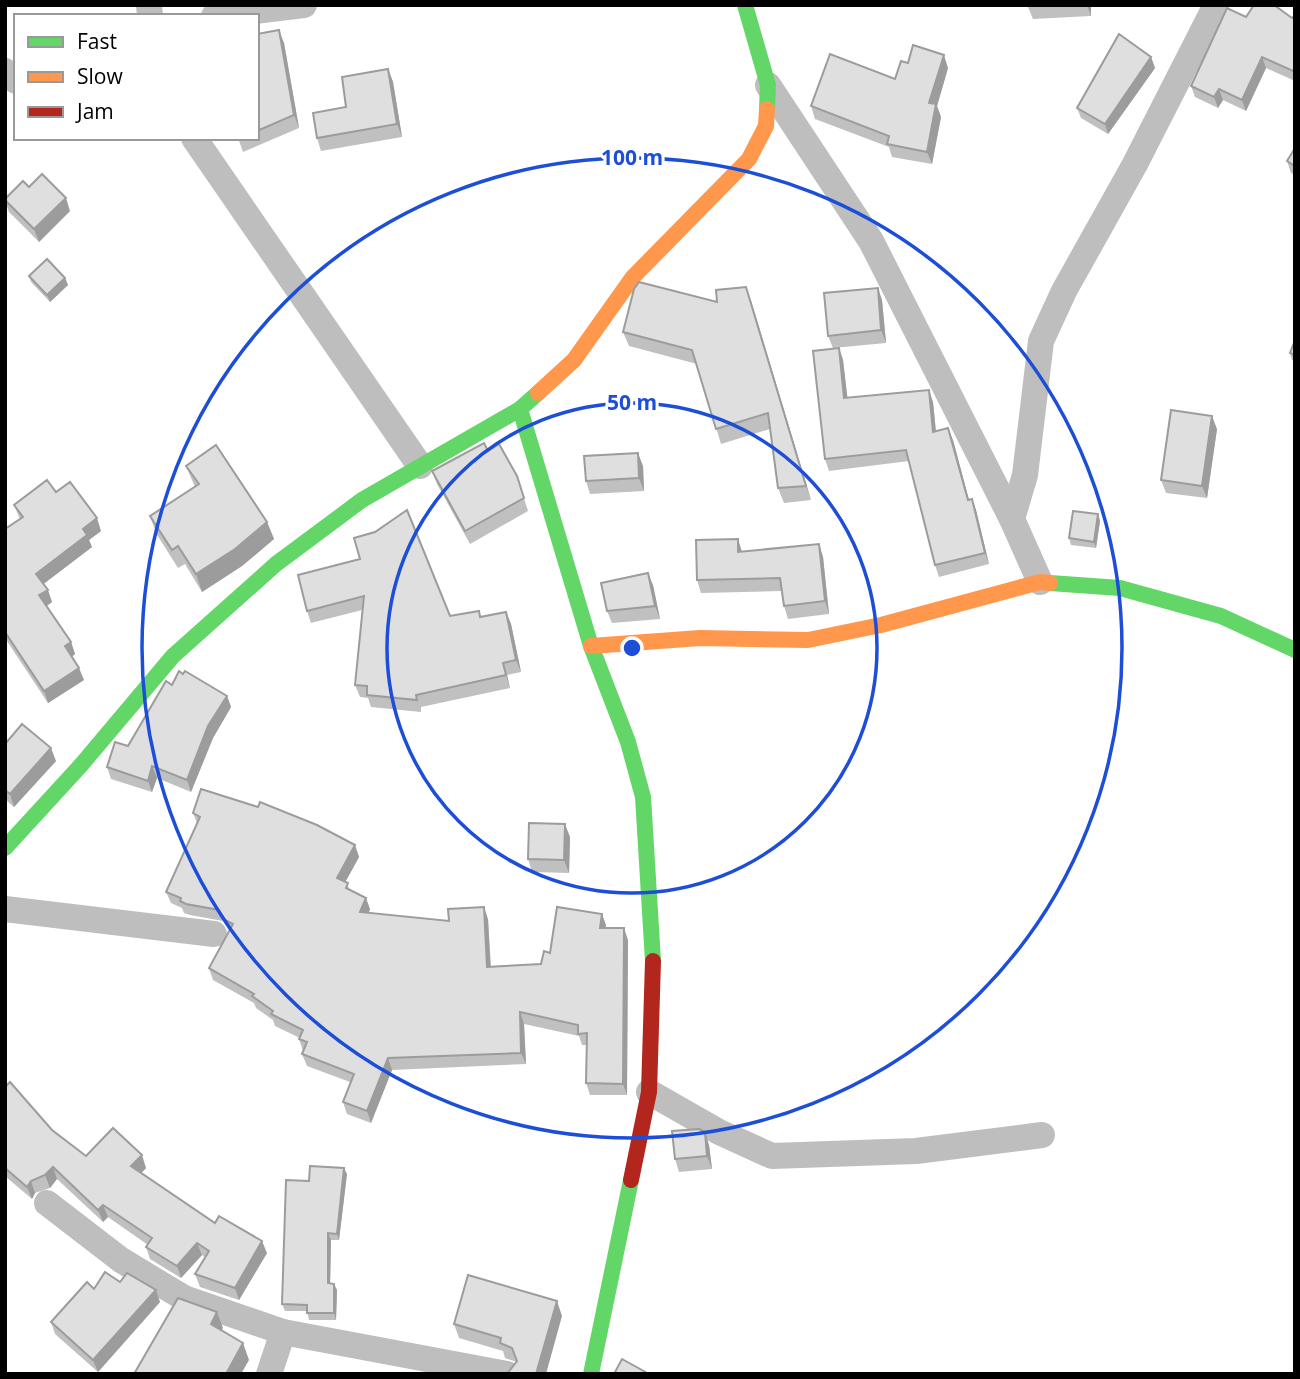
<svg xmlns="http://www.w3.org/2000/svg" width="1300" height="1379" viewBox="0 0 1300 1379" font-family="'Open Sans',sans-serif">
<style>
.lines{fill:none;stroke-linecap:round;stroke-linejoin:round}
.street{stroke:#bebebe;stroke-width:26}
.fast{stroke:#63d668;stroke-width:16}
.slow{stroke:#ff974d;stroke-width:16}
.jam{stroke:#b3261e;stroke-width:16}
.wall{fill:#c0c0c0}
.shaded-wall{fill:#9c9c9c}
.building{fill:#dfdfdf;stroke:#9c9c9c;stroke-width:2}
.ring{fill:none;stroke:#1d4ed8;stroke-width:3.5}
.centre{fill:#1d4ed8;stroke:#fff;stroke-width:3.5}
.ring-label{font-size:21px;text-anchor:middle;font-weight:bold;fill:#1d4ed8;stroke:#fff;stroke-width:6;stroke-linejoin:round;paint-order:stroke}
</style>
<rect width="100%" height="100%" fill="#fff"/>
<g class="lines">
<g class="street">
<polyline points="149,5 150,16"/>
<polyline points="214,16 304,5"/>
<polyline points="5,71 16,81"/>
<polyline points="768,85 871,241 1012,519 1040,582"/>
<polyline points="194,138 420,466"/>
<polyline points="1012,519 1025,475 1041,341 1064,291 1135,164 1216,5"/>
<polyline points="5,909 214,934"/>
<polyline points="649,1092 719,1132 772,1156 916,1151 1042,1135"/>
<polyline points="47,1203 121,1260 184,1298 283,1332 507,1374"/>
<polyline points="269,1374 283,1332"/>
</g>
<g class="fast">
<polyline points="745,5 768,85 767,109"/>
<polyline points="520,409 591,646 628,742 643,797 653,961"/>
<polyline points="1050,583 1120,588 1221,616 1295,650"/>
<polyline points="5,848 82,764 173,656 276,564 362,500 520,409 538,393"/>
<polyline points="591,1374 631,1180"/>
</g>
<g class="slow">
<polyline points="538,393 574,360 633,277 749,159 766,126 767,109"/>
<polyline points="591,646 700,638 808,640 881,625 1040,582 1050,583"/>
</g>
<polyline class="jam" points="631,1180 649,1092 653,961"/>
</g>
<g class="wall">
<polygon points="1022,5 1091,5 1091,16 1033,19 1028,7 1023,7"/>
<polygon points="1295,15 1295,81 1266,68 1246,111 1223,100 1218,108 1195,97 1191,86 1246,17 1292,18"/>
<polygon points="257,34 284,43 299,128 243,152 238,138 257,138"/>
<polygon points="1151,57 1155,68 1108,134 1081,118 1077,108"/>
<polygon points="908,63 948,68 937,106 941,117 932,164 892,157 889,147 815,119 811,106 895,79"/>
<polygon points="388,69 393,82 402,137 321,151 317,138 346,107"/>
<polygon points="1295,148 1295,175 1291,173 1287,161"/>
<polygon points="29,187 70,211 39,242 9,212 5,201 5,199"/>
<polygon points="29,276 65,278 68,285 50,302 31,282"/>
<polygon points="882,300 886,343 833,348 828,336"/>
<polygon points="751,301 811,500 784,503 778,488 770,429 721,444 697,364 629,346 623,332 717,302"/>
<polygon points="1295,340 1295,361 1292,360 1290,353"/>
<polygon points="839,348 843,360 847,398 933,402 936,431 953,440 969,500 972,499 976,510 989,564 939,577 935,565 909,461 829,471 825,459"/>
<polygon points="1217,429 1207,498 1166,493 1161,480"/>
<polygon points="488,451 517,476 528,511 470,544 437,484 432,471"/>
<polygon points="186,466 267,522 274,539 242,566 202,592 185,564 178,568 156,533 150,516 195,487"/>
<polygon points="643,466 644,491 590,494 586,481"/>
<polygon points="56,492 101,531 89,540 92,547 43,584 52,602 46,606 71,642 75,654 72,657 84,680 48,703 5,638 5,529 20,519 14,505"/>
<polygon points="1098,514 1100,521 1096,548 1071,545 1069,538"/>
<polygon points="819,544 823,557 829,614 788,619 784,606 782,591 701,593 697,580 742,552"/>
<polygon points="298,575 450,616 479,611 481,617 506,612 511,624 521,672 507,675 510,688 421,707 421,712 371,707 368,698 360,697 355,685 362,610 311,623 307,611"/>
<polygon points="653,585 660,619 612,623 607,611"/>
<polygon points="183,674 227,696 231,707 213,738 191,792 157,778 152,792 111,779 107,767 128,746 172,685"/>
<polygon points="5,744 56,761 14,807 5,799"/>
<polygon points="193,813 355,845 359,857 345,882 351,891 370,909 369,913 449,921 488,919 491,966 541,964 550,953 606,925 606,928 628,940 627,1095 590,1095 586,1083 587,1045 582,1045 579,1036 524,1024 526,1064 392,1070 371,1123 347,1114 343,1102 350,1082 307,1066 302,1054 303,1051 299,1039 300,1038 275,1026 273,1020 256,1008 254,1003 213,980 209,968 229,931 223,921 190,915 184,913 182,908 171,903 166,892 197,823"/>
<polygon points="570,837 569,873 532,872 528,859"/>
<polygon points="5,1087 52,1130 86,1156 146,1168 141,1173 215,1223 267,1253 239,1300 200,1287 195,1274 205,1257 202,1255 181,1278 150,1259 146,1247 148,1245 108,1217 103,1222 57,1179 50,1188 35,1193 32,1199 5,1176"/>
<polygon points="709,1145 712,1169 679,1172 675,1159"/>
<polygon points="347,1174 339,1240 331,1240 330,1283 337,1290 336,1320 309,1320 307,1311 285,1311 282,1304 309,1181"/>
<polygon points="120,1282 160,1302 98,1372 55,1334 51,1322 94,1289"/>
<polygon points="562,1316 507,1374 517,1362 505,1358 503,1351 459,1338 454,1324"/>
</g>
<g class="shaded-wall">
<polygon points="1087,5 1091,5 1091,16"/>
<polygon points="279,30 284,43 299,128 294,115"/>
<polygon points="944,55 948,68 937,106 941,117 932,164 927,152 929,103"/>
<polygon points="1151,57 1155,68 1108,134 1105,124"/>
<polygon points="1262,57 1266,68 1246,111 1242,100"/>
<polygon points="388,69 393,82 402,137 397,124"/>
<polygon points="1219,89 1223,100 1218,108 1214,97"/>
<polygon points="66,198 70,211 39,242 34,229"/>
<polygon points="65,278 68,285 50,302 47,295"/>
<polygon points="746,287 751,301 811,500 806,486"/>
<polygon points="878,288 882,300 886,343 881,330"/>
<polygon points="839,348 843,360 849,410 844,398"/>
<polygon points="929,390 933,402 937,444 933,432"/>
<polygon points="1212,416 1217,429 1207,498 1202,486"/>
<polygon points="948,428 953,440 972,512 968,500"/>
<polygon points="638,453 643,466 644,491 639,478"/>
<polygon points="972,499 976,510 989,564 985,553"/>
<polygon points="1098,514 1100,521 1096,548 1094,542"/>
<polygon points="97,518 101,531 89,540 92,547 41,586 36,574 83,529"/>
<polygon points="267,522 274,539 242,566 202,592 196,574"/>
<polygon points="738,539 742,552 738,552"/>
<polygon points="819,544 823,557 829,614 825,601"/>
<polygon points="648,573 653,585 660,619 655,606"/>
<polygon points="48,590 52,602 44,608 39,595"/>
<polygon points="506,612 511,624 521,672 516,660"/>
<polygon points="71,642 75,654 70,658 65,646"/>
<polygon points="503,663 507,675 510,688 506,675"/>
<polygon points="79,668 84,680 48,703 44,691"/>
<polygon points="227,696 231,707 213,738 191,792 187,780 208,726"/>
<polygon points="51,748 56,761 14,807 10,794"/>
<polygon points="152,766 157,778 152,792 148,781"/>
<polygon points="565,824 570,837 569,873 564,860"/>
<polygon points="355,845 359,857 341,890 337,878"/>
<polygon points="366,898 370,909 364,924 360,912"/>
<polygon points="484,907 488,919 491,978 487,967"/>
<polygon points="602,914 606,925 604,939 600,928"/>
<polygon points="624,928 628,940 627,1095 623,1084"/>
<polygon points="520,1012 524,1024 526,1064 521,1053"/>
<polygon points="388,1058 392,1070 371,1123 367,1111"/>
<polygon points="705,1132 709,1145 712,1169 707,1156"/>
<polygon points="142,1155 146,1168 136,1179 131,1166"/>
<polygon points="53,1167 57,1179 50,1188 45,1175"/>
<polygon points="344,1168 347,1174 339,1240 337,1234"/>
<polygon points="31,1181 35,1193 32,1199 27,1187"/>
<polygon points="103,1205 108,1217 103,1222 98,1210"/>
<polygon points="328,1233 331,1240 330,1289 328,1283"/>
<polygon points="262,1241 267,1253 239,1300 235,1288"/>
<polygon points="197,1243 202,1255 181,1278 177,1266"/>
<polygon points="334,1284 337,1290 336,1320 334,1313"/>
<polygon points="156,1290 160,1302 98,1372 93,1360"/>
<polygon points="557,1301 562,1316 546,1374 536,1374"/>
<polygon points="217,1312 223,1328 216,1340 211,1324"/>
<polygon points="243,1343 249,1360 241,1374 226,1374"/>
</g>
<g class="building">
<polygon points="1254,5 1274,5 1292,18 1295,15 1295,67 1293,71 1262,57 1242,100 1219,89 1214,97 1191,86 1227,8 1246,17"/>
<polygon points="279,30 294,115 257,131 257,34"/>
<polygon points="1119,34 1151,57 1105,124 1077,108"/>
<polygon points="913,45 944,55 929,103 936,104 927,152 887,144 889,136 811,106 830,54 895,79 901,61 908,63"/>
<polygon points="388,69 397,124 317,138 313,113 346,107 342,77"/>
<polygon points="1295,148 1295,166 1287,161"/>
<polygon points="42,174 66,198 34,229 5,200 5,199 23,181 29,187"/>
<polygon points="47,259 65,278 47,295 29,276"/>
<polygon points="639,282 717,302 716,290 746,287 806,486 778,488 768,413 716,429 692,350 623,332 634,289"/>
<polygon points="878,288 881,330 828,336 824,293"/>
<polygon points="1295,340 1295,355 1290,353"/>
<polygon points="839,348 844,398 929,390 933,432 948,428 968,500 972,499 985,553 935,565 906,450 825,459 813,351"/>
<polygon points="1171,410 1212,416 1202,486 1161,480"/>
<polygon points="484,443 488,451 499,444 517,476 524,498 465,531 432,471"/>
<polygon points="216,445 267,522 235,549 196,574 178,546 172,550 150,516 199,484 186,466"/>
<polygon points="638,453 639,478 586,481 584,456"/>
<polygon points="47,480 56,492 70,482 97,518 83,529 87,535 36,574 48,590 39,595 71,642 65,646 79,668 44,691 5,632 5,529 23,517 14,505"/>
<polygon points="407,510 450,616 479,611 480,617 506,612 516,660 503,663 506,675 416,695 417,700 367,695 367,686 355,685 364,596 307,611 298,575 360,559 354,538 375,532"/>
<polygon points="1073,511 1098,514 1094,542 1069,538"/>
<polygon points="738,539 738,552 819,544 825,601 784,606 780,578 697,580 696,540"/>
<polygon points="648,573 655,606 607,611 601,583"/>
<polygon points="179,671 183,674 185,671 227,696 208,726 187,780 152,766 148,781 107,767 115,742 128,746 166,681 172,685"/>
<polygon points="22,724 51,748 10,794 5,790 5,744"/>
<polygon points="201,789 258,807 260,802 317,825 355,845 337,878 348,883 346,888 366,898 360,912 449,921 448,909 484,907 487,967 541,964 544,951 550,953 557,907 602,914 600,928 624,928 623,1084 586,1083 587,1033 578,1034 578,1025 520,1012 521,1053 388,1058 367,1111 343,1102 354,1074 302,1054 307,1042 299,1039 303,1030 271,1014 273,1011 252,996 254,994 209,968 233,924 225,920 219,910 186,904 180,901 181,898 166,892 200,817 193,813"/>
<polygon points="529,823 565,824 564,860 528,859"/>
<polygon points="10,1082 52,1130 86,1156 113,1128 142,1155 131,1166 215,1223 219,1216 262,1241 235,1288 195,1274 209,1251 197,1243 177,1266 146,1247 152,1238 103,1205 98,1210 53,1167 45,1175 31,1181 27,1187 5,1168 5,1087"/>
<polygon points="699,1129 705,1132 707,1156 675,1159 672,1131"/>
<polygon points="310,1166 344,1168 337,1234 328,1233 328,1283 334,1284 334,1313 307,1313 307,1305 282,1304 286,1180 309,1181"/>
<polygon points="105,1272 120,1282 127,1273 156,1290 93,1360 51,1322 87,1282 94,1289"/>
<polygon points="468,1275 557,1301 536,1374 491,1374 507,1374 517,1361 512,1348 500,1343 501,1338 454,1324"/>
<polygon points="178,1298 217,1312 211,1324 243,1343 226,1374 134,1374"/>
<polygon points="622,1359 649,1374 614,1374"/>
</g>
<g class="ring">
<circle cx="632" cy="648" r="245"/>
<circle cx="632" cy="648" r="490"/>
</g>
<circle cx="632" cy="648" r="10" class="centre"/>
<g class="ring-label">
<text x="632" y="165">100 m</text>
<text x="632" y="410">50 m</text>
</g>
<rect width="1300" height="1379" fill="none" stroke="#000000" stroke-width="14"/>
<rect x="14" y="14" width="245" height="126" fill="#ffffff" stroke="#999999" stroke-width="2"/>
<rect x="28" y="37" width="35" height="10" fill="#63d668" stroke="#999999" stroke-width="2"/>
<text x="77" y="49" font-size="21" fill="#000000">Fast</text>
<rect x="28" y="72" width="35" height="10" fill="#ff974d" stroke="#999999" stroke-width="2"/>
<text x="77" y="84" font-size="21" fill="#000000">Slow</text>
<rect x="28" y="107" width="35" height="10" fill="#b3261e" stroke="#999999" stroke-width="2"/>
<text x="77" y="119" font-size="21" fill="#000000">Jam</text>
</svg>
